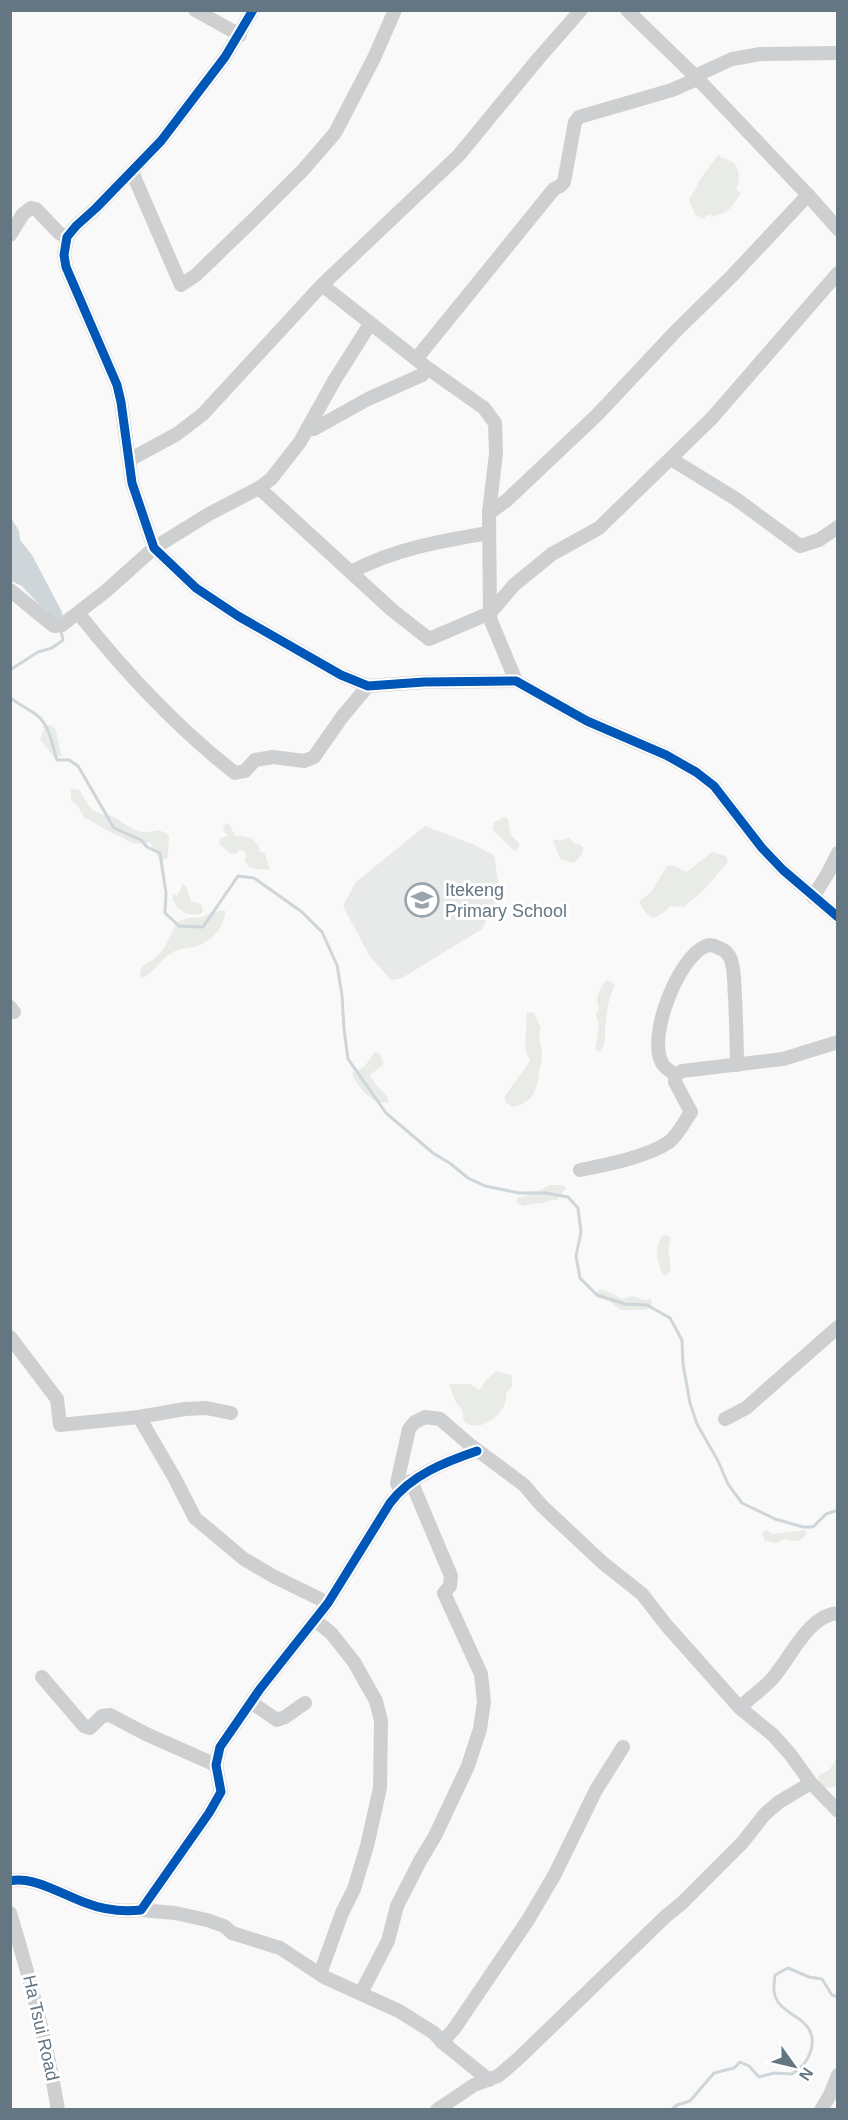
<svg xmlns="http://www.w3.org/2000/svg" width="848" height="2120" viewBox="0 0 848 2120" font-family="Helvetica,sans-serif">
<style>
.built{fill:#e8e9e9}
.green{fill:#e8ebe6}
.water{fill:#ced6d9}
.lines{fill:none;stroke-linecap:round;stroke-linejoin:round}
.stream{stroke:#ced6d9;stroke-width:3}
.minor{stroke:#cecfd0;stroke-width:14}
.cycleway-casing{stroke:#fff;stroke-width:13}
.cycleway{stroke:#0057b8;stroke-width:9}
.labels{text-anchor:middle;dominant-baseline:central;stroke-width:6;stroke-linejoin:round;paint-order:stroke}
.poi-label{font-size:18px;fill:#657683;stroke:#fff;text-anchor:start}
.street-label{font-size:18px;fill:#657683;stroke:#fff}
</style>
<rect width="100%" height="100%" fill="#f9f9f9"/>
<polygon class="built" points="425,826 472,844 494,855 500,894 482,929 402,978 391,980 369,955 343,906 356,882"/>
<g class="green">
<path d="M718,155C722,158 726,159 731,161C741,167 740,182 736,190L741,193C731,207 731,212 712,217L710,214L702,219L695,214L689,200L701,178Z"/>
<path d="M49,725L54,727C59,737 58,746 62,756H53L40,739L44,729L42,726Z"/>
<path d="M71,789L79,790C84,796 86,804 92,809C99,815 107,814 114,817C124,823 131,830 143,832C156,834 156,825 169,836L168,857L161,862L150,842C128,848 129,838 114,834L84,817L77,805L71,800Z"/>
<polygon points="504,817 508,819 511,835 519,843 519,847 515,852 492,829 494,823"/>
<path d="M229,823L235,836C247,835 258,839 260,852L265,853L270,870L250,868L244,860L246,856L245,852L240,849L237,853L231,854L219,844L220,839L228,835L223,830L224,825Z"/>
<polygon points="569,837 575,844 579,844 583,847 582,854 574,863 560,859 553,841 555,839 560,841"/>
<polygon points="712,852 726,856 728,862 702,892 683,907 670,906 663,913 653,918 647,915 639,902 651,892 667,866 675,866 687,872"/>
<path d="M183,884L186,886L191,901L201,904L203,910L201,914C187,916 178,912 172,899L174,893L177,896Z"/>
<path d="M225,910C225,927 213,940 197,946C188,949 179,947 170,954C159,961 154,973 141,979L140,972L143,966L154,959L165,947L177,922L188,918L203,917L210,913Z"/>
<path d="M607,980L615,984L609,1000L605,1026V1042L600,1052L595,1050L599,1026L596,1013L599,1008C595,999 599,987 607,980Z"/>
<path d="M527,1012L534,1013L541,1028C536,1043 543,1044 542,1057C542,1062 540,1067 539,1071C537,1090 534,1102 513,1107L505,1102V1096L530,1061L525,1049Z"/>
<path d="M375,1052L379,1053L384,1064L370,1075C375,1087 386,1091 389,1102C374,1107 356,1086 352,1073L364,1067Z"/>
<path d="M550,1185H563L566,1188L557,1200C551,1199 548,1202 543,1203C535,1204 530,1204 523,1206L516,1202L518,1198L528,1195L531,1191H538Z"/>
<path d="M664,1235H667L671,1238C665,1250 672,1259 670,1271L665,1276C657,1268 653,1243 664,1235Z"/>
<polygon points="602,1289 623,1299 632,1296 644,1300 651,1299 652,1306 646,1310 621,1310 609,1301 596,1297 598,1291"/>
<path d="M496,1371L512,1375V1386L506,1394C509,1411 482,1433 467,1423C461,1420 464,1415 462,1410C461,1408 457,1404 456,1402C453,1396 451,1390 449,1384H470L480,1390L485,1381Z"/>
<path d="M766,1530L772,1534L805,1530L807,1533C798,1545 794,1540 783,1539L777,1543L765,1541L762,1533Z"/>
<polygon points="837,1758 837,1786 825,1788 819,1782 818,1776 829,1770"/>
</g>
<polygon class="water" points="10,516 19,531 20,540 32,555 61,610 63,616 60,620 54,621 22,586 11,581"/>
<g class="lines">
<g class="stream">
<polyline points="10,670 38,652 52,648 63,640 61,631"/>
<path d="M10,697C20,707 37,711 44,723C51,733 53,748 57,760H69L78,766L114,828L141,840L147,847L160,853L166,893L165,913L179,926L203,927L238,876L254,878L302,912L322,932L337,965L342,995L344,1029L348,1059L386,1113L433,1153L451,1164L468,1178L485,1186L519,1193H545L568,1197L578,1208L581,1232L576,1256L580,1278L597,1295L625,1304L647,1305L670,1318L682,1340L683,1364L690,1403L697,1424L718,1461L728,1484L742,1503L775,1519L803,1527H813L826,1514L838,1510"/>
<path d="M671,2110L677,2105L690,2101L714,2073L734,2068L740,2062L749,2066L759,2077L774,2073L792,2074C809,2064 821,2040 804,2023C796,2015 785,2012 778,2002C772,1993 774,1986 775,1975L788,1968L809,1977L822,1979L832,1995L838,1997"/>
</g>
<g class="minor">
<polyline points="195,10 240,35"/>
<polyline points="253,10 225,57 161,141 96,208 76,226 67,237 64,255 66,267 117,385 121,402 132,483 154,548 196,588 238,616 341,675 368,686 424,682 516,681 587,721 666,755 696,772 714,786 762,848 783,870 838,917"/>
<polyline points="627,10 695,76 808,195 838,229"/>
<polyline points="695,76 732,59 761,54 838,53"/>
<polyline points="132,172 181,285 196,275 257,216 303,170 335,133 374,58 395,10"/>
<polyline points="10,235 23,214 31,208 36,209 59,233 67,237"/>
<polyline points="322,285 426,367 484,408 495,423 496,453 489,513 490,613 491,621 516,681"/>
<polyline points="416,359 554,189 560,186 564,182 575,122 579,117 672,90 697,79"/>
<polyline points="307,429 314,429 368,399 422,375 426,367"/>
<polyline points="671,459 736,499 800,546 819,540 838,527"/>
<polyline points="129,460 177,434 203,414 322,285 459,155 538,59 581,10"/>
<polyline points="259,488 392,610 429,639 490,613 514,585 552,554 599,528 712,418 838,273"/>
<polyline points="489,513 506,501 597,415 676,331 731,277 808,195"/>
<path d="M351,572C394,549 441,541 488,533"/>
<polyline points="10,590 50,623 54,626 62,625 106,591 154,548 209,514 259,488 271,479 300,442 334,381 370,324"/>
<path d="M79,614C125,672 176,727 235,773L245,771L255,760L273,757L304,761L314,757L342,717L368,686"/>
<polyline points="813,897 828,873 838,853"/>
<polyline points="10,1007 14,1012"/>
<polyline points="675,1075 682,1071 783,1059 838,1042"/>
<path d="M580,1170C606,1165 647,1157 669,1142C678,1135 685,1121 691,1112L675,1082V1075C671,1071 664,1068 662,1063C647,1036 679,956 706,946C711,944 715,946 719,948C725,950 729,954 731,960C735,972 734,985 735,997C736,1020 737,1042 737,1065"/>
<polyline points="10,1337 57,1399 60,1425 139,1417 185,1409 206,1408 231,1413"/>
<polyline points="139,1417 174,1477 195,1518 244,1559 273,1576 328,1603"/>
<polyline points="725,1419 746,1408 838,1327"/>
<polyline points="400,1489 397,1483 409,1429 415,1422 425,1417 440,1419 469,1444 524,1485 542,1506 603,1563 642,1594 667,1626 740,1708 773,1735 790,1754 811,1783 838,1811"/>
<polyline points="316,1621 331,1633 354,1662 376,1701 381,1721 380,1788 367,1846 354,1889 342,1913 320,1974"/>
<polyline points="42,1677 84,1726 90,1728 102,1716 110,1715 146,1734 216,1765"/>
<polyline points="252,1703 277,1720 285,1717 305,1703"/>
<path d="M740,1708C750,1697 762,1690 772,1679C790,1659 808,1615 838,1613"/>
<path d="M10,1881C32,1875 65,1896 86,1903C104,1910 122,1912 141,1910L209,1813L221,1792L216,1765L220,1747L260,1689L328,1603L390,1503C411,1475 445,1462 477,1451"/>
<polyline points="141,1910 175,1913 207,1920 224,1926 232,1933 280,1948 324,1977 399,2011 434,2033 442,2042 489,2080"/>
<path d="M10,1913C30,1978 47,2043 58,2110"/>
<polyline points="361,1993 388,1941 397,1906 420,1861 435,1836 468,1766 480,1729 484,1702 481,1674 444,1593 450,1586 451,1576 411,1481"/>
<polyline points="442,2042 454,2029 528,1920 555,1874 596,1790 623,1747"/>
<polyline points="437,2110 474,2085 498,2076 519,2058 666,1916 682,1903 742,1843 765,1814 779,1802 811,1783"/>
<polyline points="821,2110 830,2095 838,2075"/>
</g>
<defs>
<g id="cycleway">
<polyline points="253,10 225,57 161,141 96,208 76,226 67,237 64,255 66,267 117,385 121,402 132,483 154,548 196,588 238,616 341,675 368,686 424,682 516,681 587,721 666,755 696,772 714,786 762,848 783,870 838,917"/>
<path d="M10,1881C32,1875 65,1896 86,1903C104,1910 122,1912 141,1910L209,1813L221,1792L216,1765L220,1747L260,1689L328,1603L390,1503C411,1475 445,1462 477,1451"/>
</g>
</defs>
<use href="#cycleway" class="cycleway-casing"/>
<use href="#cycleway" class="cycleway"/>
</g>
<defs>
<symbol id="school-ring" viewBox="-11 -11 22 22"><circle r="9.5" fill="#fff" stroke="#99a4ac" stroke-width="1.5"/><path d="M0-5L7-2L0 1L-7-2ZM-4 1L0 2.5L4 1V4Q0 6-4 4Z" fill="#99a4ac"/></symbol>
</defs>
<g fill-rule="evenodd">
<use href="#school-ring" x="403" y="881" width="38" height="38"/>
</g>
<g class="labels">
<g class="poi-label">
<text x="445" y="890">Itekeng<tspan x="445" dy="21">Primary School</tspan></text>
</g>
<g class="street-label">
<text transform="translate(41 2028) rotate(77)">Ha Tsui Road</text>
</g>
</g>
<rect width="848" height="2120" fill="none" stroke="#657683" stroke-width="24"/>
<g transform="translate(794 2066) rotate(124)" stroke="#ffffff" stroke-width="4.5" paint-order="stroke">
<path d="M0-4.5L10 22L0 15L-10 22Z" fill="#657683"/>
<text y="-9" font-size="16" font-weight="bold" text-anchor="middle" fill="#657683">N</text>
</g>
</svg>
